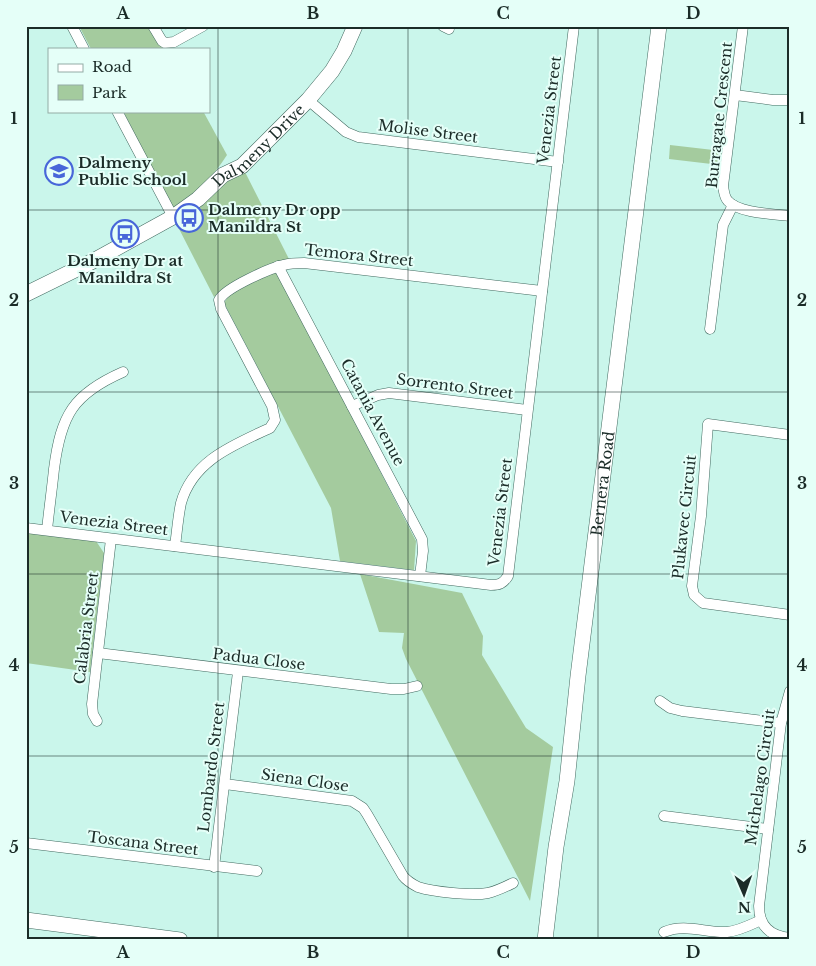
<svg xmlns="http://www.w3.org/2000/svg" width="816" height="966" viewBox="0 0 816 966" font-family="'Libre Baskerville',serif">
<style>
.green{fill:#a4cb9e}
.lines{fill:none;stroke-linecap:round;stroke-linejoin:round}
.street-casing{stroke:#426a60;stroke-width:11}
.secondary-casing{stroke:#426a60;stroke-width:16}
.street{stroke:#fff;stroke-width:10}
.secondary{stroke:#fff;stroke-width:15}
.grid{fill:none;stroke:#1b2c28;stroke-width:1;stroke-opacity:0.55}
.labels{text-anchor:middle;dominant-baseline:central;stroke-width:4;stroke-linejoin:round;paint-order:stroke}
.street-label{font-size:15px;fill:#1b2c28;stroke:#e5fff8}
.poi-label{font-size:15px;font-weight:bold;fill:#1b2c28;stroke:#e5fff8;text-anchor:start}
.neatline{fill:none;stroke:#1b2c28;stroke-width:2}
.grid-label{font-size:16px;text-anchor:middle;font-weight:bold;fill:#1b2c28}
</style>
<rect width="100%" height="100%" fill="#caf6eb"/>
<g class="green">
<polygon points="79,26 151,26 164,49 91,49"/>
<path d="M123,111H203L227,155C213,177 195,195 173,209Z"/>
<polygon points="670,145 722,151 720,165 669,159"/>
<polygon points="245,172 289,259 276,262 221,290 214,297 175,221 224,182"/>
<path d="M277,271L416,541L414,570L340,561L331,508L224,303C233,288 260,274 277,271Z"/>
<polygon points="26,533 96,541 104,553 90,672 26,663"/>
<polygon points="360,574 462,593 483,636 482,655 526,728 553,747 530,901 406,659 402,648 404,633 379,632"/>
</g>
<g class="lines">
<defs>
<g id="street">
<polyline points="72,26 84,49"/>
<polyline points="153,26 162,41 165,43 174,42 203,26"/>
<polyline points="443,26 449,29"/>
<path d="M743,26L723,186C724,191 724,197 728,201C738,213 774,214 790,216"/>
<polyline points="735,95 773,100 790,100"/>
<polyline points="308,100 346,132 358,137 558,162"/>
<polyline points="117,111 173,217"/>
<polyline points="278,266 422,539 423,551 420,576"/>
<polyline points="710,329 723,225 733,205"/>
<polyline points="352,406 378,395 389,393 527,410"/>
<polyline points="790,435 708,424 701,516 692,586 694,595 703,603 790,615"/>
<path d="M26,528L491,585C499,585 503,584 508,576L574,26"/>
<path d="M47,530C49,510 52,489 54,469C61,415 73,394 123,372"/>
<path d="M175,546C177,532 178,517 181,503C193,460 234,445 270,428L275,420L272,406L221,309L219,300C225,288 270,268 284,265C290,263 297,263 304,263L542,291"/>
<polyline points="98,653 391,689 404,689 417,686"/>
<path d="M790,691L781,723L759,906C759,926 770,936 790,938"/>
<polyline points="660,701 670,708 682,711 781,723"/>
<polyline points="97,721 93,714 92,704 111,539"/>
<path d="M225,784L352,801L363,808L367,814L403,876C407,881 412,884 418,887C433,892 473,896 488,893C497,891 505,887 513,883"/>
<polyline points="664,816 768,829"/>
<polyline points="26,843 257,871"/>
<polyline points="214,867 238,672"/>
<path d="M664,932C685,923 705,933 727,932C739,931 750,925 761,920"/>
</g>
<g id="secondary">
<path id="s1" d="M26,294L93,261L173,217L198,199L223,175L242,166L308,100L332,71L344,51L355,26"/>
<polyline points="26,920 180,940"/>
<path id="s2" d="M545,940L556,847L567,781L578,676L659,26"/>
</g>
</defs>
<use href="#street" class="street-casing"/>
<use href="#secondary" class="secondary-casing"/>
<use href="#street" class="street"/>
<use href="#secondary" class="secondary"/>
</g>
<path class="grid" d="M218,26V940M408,26V940M598,26V940M26,210H790M26,392H790M26,574H790M26,756H790"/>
<defs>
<symbol id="school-ring" viewBox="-11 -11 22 22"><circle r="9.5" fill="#e5fff8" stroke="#4866d9" stroke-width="1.5"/><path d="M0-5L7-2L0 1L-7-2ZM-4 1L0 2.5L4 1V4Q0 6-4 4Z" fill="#4866d9"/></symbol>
<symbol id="bus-ring" viewBox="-11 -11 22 22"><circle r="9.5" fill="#e5fff8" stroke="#4866d9" stroke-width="1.5"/><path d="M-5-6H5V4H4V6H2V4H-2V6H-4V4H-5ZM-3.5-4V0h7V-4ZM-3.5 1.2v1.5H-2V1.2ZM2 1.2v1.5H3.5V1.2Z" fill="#4866d9"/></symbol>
</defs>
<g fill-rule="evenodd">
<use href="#school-ring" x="43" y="155" width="32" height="32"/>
<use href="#bus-ring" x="173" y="202" width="32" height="32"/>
<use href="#bus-ring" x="109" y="218" width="32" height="32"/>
</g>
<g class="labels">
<g class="street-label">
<text transform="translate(549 110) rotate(-83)">Venezia Street</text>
<text transform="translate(719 115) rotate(-84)">Burragate Crescent</text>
<text transform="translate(428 131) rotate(7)">Molise Street</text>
<text stroke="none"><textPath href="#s1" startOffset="278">Dalmeny Drive</textPath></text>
<text transform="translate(359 255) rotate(6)">Temora Street</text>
<text transform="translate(455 386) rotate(7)">Sorrento Street</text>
<text transform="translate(373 412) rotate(62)">Catania Avenue</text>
<text stroke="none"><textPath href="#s2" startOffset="460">Bernera Road</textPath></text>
<text transform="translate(500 512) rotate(-83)">Venezia Street</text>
<text transform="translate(684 517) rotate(-84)">Plukavec Circuit</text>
<text transform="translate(114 523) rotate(7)">Venezia Street</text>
<text transform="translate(86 628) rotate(-83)">Calabria Street</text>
<text transform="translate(259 659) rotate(7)">Padua Close</text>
<text transform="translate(211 767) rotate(-83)">Lombardo Street</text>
<text transform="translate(760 777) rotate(-82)">Michelago Circuit</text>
<text transform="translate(305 780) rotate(8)">Siena Close</text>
<text transform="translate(143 843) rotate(7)">Toscana Street</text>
</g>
<g class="poi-label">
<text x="78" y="162">Dalmeny<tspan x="78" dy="17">Public School</tspan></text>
<text x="208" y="209">Dalmeny Dr opp<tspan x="208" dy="17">Manildra St</tspan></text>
<text x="125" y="260" text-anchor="middle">Dalmeny Dr at<tspan x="125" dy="17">Manildra St</tspan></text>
</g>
</g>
<rect width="816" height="966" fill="none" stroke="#e5fff8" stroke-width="55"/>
<rect x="48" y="48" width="162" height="65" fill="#e5fff8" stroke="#94aba5"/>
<rect x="58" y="64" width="25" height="8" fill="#ffffff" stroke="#94aba5"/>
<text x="92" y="72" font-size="15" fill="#1b2c28">Road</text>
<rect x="58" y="85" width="25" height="15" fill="#a4cb9e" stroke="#94aba5"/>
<text x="92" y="98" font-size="15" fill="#1b2c28">Park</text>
<g transform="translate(744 894) rotate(178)" stroke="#e5fff8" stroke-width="4" paint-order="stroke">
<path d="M0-4L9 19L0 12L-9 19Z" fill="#1b2c28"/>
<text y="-8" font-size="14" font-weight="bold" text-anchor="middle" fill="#1b2c28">N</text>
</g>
<rect x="28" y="28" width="760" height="910" class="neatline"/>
<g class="grid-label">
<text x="123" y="19">A</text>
<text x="313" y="19">B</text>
<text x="503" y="19">C</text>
<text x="693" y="19">D</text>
<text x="14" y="124">1</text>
<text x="802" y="124">1</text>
<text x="14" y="306">2</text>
<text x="802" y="306">2</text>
<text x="14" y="489">3</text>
<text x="802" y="489">3</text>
<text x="14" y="671">4</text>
<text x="802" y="671">4</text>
<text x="14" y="853">5</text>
<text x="802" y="853">5</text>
<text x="123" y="958">A</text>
<text x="313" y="958">B</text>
<text x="503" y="958">C</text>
<text x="693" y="958">D</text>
</g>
</svg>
